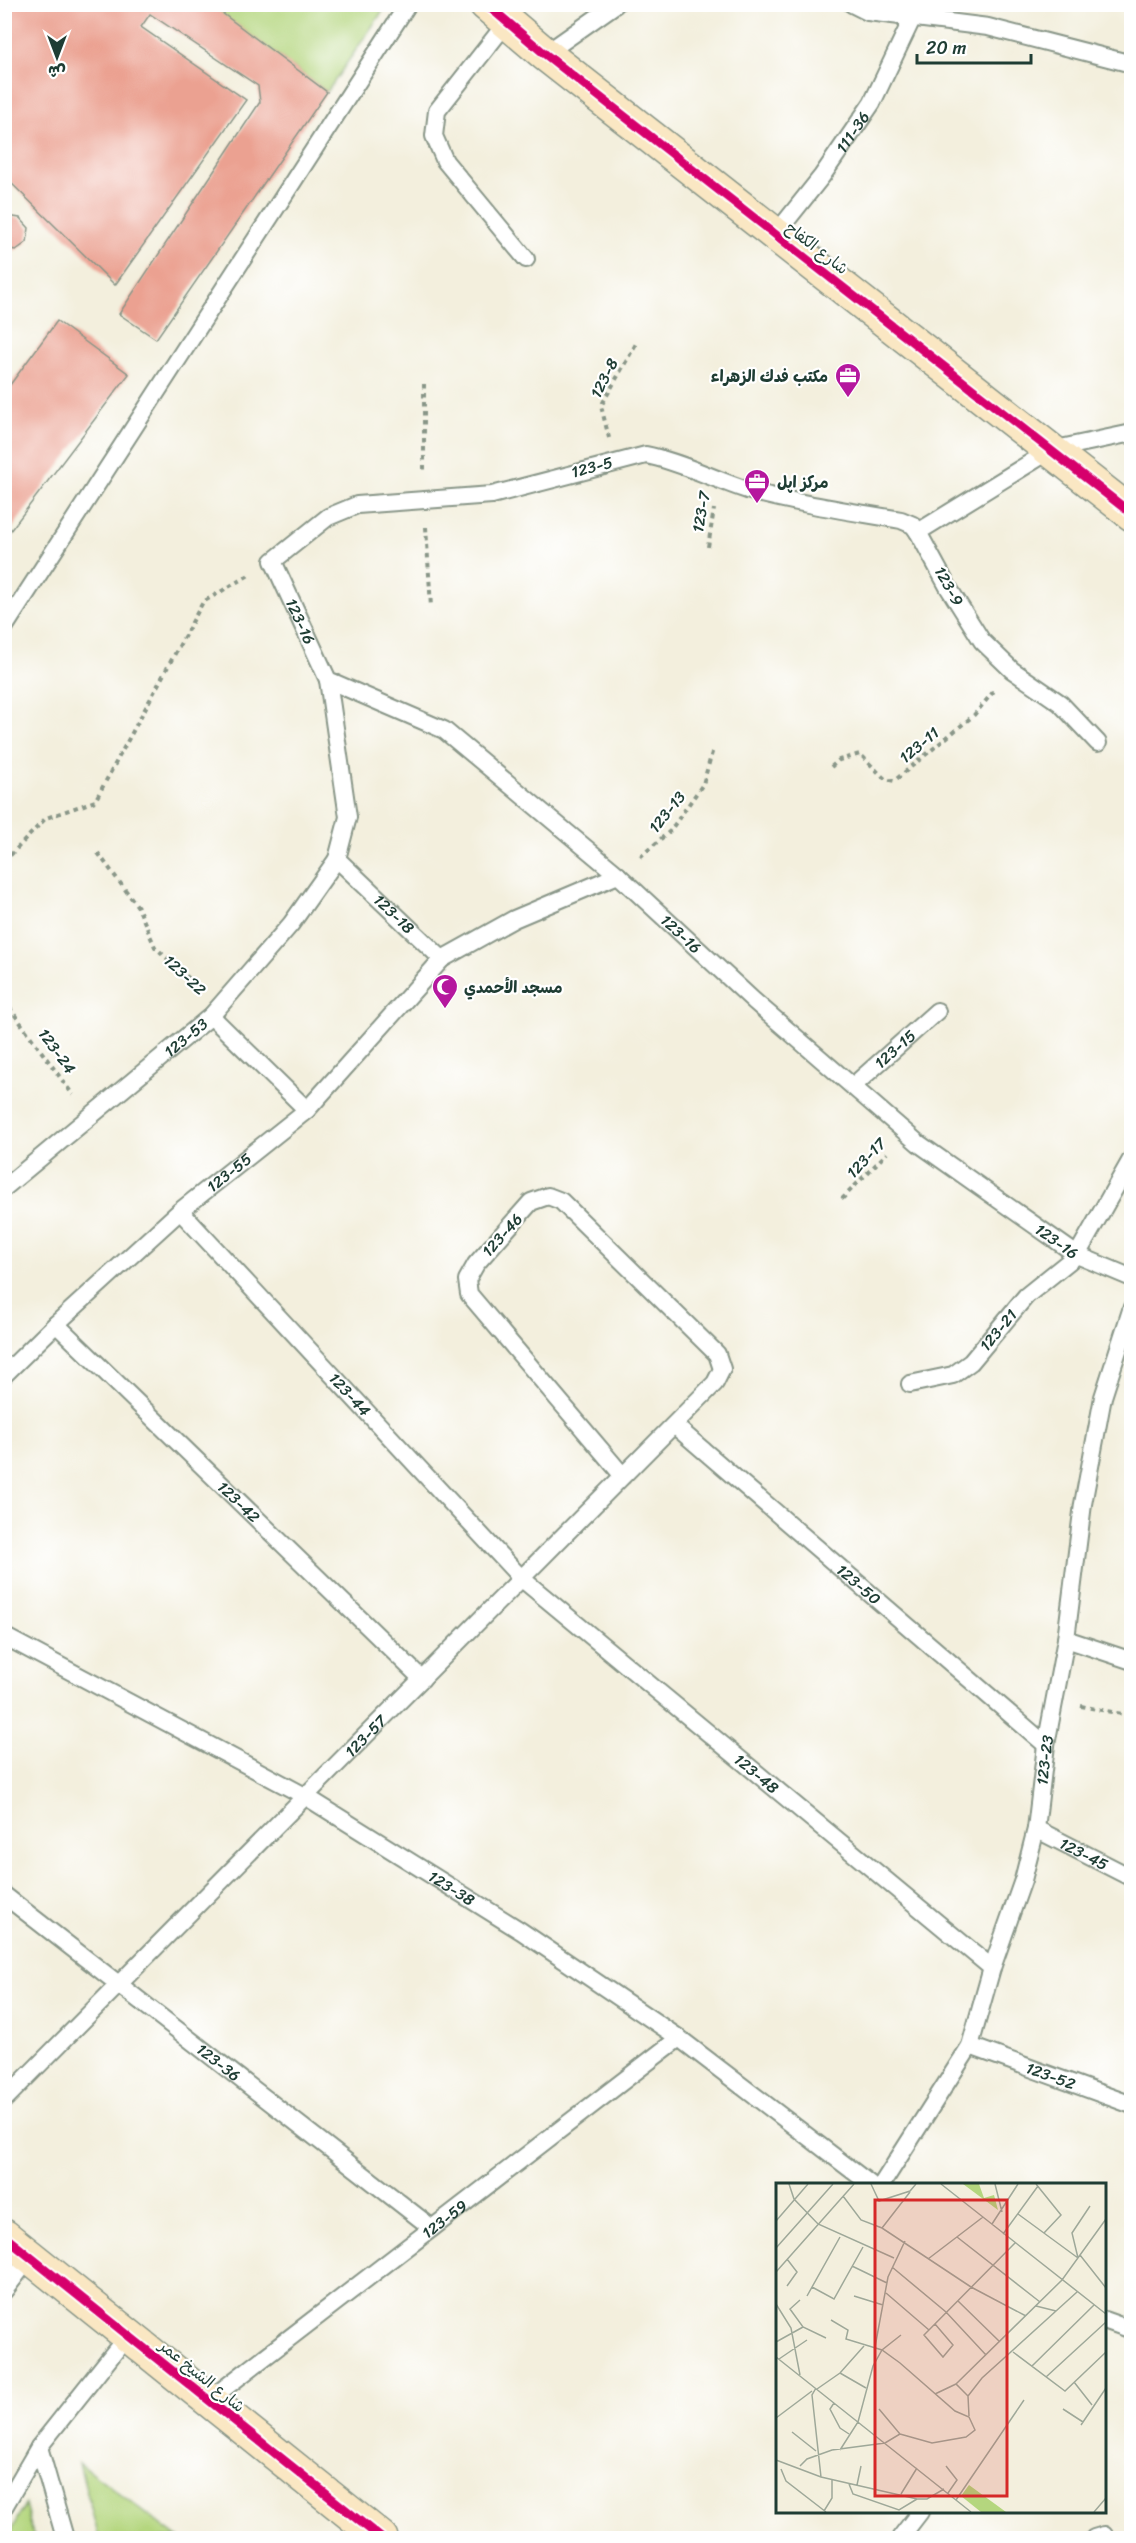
<svg xmlns="http://www.w3.org/2000/svg" width="1136" height="2543" viewBox="0 0 1136 2543" font-family="Sriracha,'Playpen Sans Arabic',sans-serif">
<style>
.green{fill:#b4d67e;stroke:#6a8a59;stroke-width:1.5}
.building{fill:#eba191}
.lines{fill:none;stroke-linecap:round;stroke-linejoin:round}
.lane-casing{stroke:#899688;stroke-width:20}
.secondary-casing{stroke:#899688;stroke-width:36}
.path{stroke:#899688;stroke-width:4;stroke-dasharray:4.5 4.5;stroke-linecap:butt}
.lane{stroke:#fff;stroke-width:16}
.secondary{stroke:#fae7c3;stroke-width:33}
.cycleway-casing{stroke:#fff;stroke-width:13}
.cycleway{stroke:#d6006c;stroke-width:9}
.labels{text-anchor:middle;dominant-baseline:central;stroke-width:4.5;stroke-linejoin:round;paint-order:stroke}
.street-label{font-size:16px;fill:#1f3d34;stroke:#fff}
.poi-label{font-size:16px;font-weight:bold;fill:#1f3d34;stroke:#fff;text-anchor:start}
.inset-road{fill:none;stroke:#9ea899;stroke-width:1.5}
.view{fill:#d62828;fill-opacity:0.15;stroke:#d62828;stroke-width:3}
.inset-edge{fill:none;stroke:#1f3d34;stroke-width:3}
</style>
<rect width="100%" height="100%" fill="#fff"/>
<filter id="ink" filterUnits="userSpaceOnUse"><feTurbulence type="fractalNoise" baseFrequency=".0167" numOctaves="2"/><feDisplacementMap in="SourceGraphic" scale="12" xChannelSelector="R" yChannelSelector="G"/><feConvolveMatrix kernelMatrix="1 2 1 2 8 2 1 2 1" color-interpolation-filters="sRGB"/></filter>
<filter id="wash" filterUnits="userSpaceOnUse"><feTurbulence type="fractalNoise" baseFrequency=".008" numOctaves="4" result="noise"/><feDisplacementMap in="SourceGraphic" scale="24" xChannelSelector="R" yChannelSelector="G"/><feGaussianBlur stdDeviation="1.35" result="paint"/><feColorMatrix in="noise" values="0 0 0 0 0 0 0 0 0 0 0 0 0 0 0 0 0 1.4 0 .05"/><feComposite in="paint" operator="in"/></filter>
<g filter="url(#wash)">
<rect width="100%" height="100%" fill="#f3efdd"/>
<g class="green">
<polygon points="210,5 387,5 327,92"/>
<polygon points="79,2463 179,2538 99,2538"/>
<polygon points="25,2504 34,2538 7,2538"/>
</g>
<g id="blocks">
<g class="building">
<polygon points="4,4 210,4 327,92 156,339 119,314 260,102 258,86 150,14 141,27 246,100 115,285 4,176"/>
<polygon points="7,216 20,218 29,228 27,242 16,250 4,248 4,218"/>
<polygon points="57,321 129,374 4,539 4,393"/>
</g>
</g>
</g>
<g filter="url(#ink)">
<use href="#blocks" fill-opacity="0" stroke="#899688" stroke-width="1.5"/>
<g class="lines">
<defs>
<g id="lane">
<polyline points="852,4 868,12 988,27 1132,64"/>
<polyline points="507,22 437,111 434,136 445,161 526,259"/>
<polyline points="545,54 616,4"/>
<path id="s1" d="M775,235L822,176L872,103L913,17"/>
<path id="s2" d="M918,532L913,525L901,520C849,511 797,504 747,490C713,479 681,462 646,455L492,495L357,505L328,517L273,561L328,680L444,730L618,875L754,1001L918,1143L1077,1255L1132,1278"/>
<polyline points="4,628 408,4"/>
<path id="s3" d="M328,680L348,817L337,859L442,959L514,919L618,875"/>
<polyline points="1098,743 1060,703 1012,670 982,641 948,587 918,532 1051,450 1132,433"/>
<polyline points="211,1016 307,1110"/>
<path id="s4" d="M853,1086L937,1011"/>
<path id="s5" d="M4,1188L211,1016L291,924L337,859"/>
<path id="s6" d="M180,1211L521,1578L992,1968"/>
<path id="s7" d="M56,1324L422,1679"/>
<path id="s8" d="M4,1375L56,1324L180,1211L307,1110L442,959"/>
<path id="s9" d="M910,1384L953,1375L971,1362L1026,1296L1077,1255L1132,1158"/>
<path id="s10" d="M674,1425L1046,1745"/>
<path id="s11" d="M4,1636L305,1796L521,1931L679,2038L870,2184"/>
<polyline points="1066,1639 1132,1661"/>
<path id="s12" d="M1036,1829L1132,1878"/>
<path id="s13" d="M4,1895L432,2228"/>
<path id="s14" d="M970,2046L1132,2105"/>
<path id="s15" d="M4,2100L715,1383L722,1369L717,1354L561,1201L548,1196L531,1202L476,1264L467,1280L469,1294L623,1476"/>
<path id="s16" d="M882,2184L970,2046L992,1968L1023,1880L1036,1829L1046,1745L1066,1639L1083,1504L1103,1397L1132,1307"/>
<polyline points="4,2291 30,2257"/>
<polyline points="1104,2320 1132,2330"/>
<path id="s17" d="M209,2400L679,2038"/>
<polyline points="39,2447 65,2538"/>
<polyline points="4,2507 39,2447 128,2335"/>
<polyline points="900,2538 920,2512"/>
<polyline points="1094,2538 1104,2535 1106,2538"/>
</g>
<g id="secondary">
<polyline points="486,4 545,54 1132,514"/>
<polyline points="4,2236 381,2538"/>
</g>
</defs>
<use href="#lane" class="lane-casing"/>
<use href="#secondary" class="secondary-casing"/>
<g class="path">
<polyline points="424,384 424,471"/>
<polyline points="609,438 601,406 637,342"/>
<polyline points="426,527 431,607"/>
<polyline points="708,547 714,509"/>
<polyline points="831,767 839,760 860,754 885,779 894,781 974,715 994,691"/>
<polyline points="98,853 138,907 155,947 198,987"/>
<polyline points="640,857 670,831 703,784 713,749"/>
<polyline points="4,862 46,818 95,801 203,602 249,575"/>
<polyline points="4,1000 73,1095"/>
<polyline points="842,1199 887,1153"/>
<polyline points="1081,1706 1132,1716"/>
</g>
<use href="#lane" class="lane"/>
<use href="#secondary" class="secondary"/>
<defs>
<g id="cycleway">
<polyline points="486,4 545,54 1132,514"/>
<polyline points="4,2236 381,2538"/>
</g>
</defs>
<use href="#cycleway" class="cycleway-casing"/>
<use href="#cycleway" class="cycleway"/>
</g>
</g>
<defs>
<symbol id="office-pin" viewBox="-11 -11 22 30"><path d="M0 17L-7.5 6A9.5 9.5 0 1 1 7.5 6Z" fill="#b5179e" stroke="#fff"/><path d="M-6-3h4V-5.5h4V-3h4V5H-6ZM-1-4.5V-3h2v-1.5ZM-6 0V1H6V0Z" fill="#fff"/></symbol>
<symbol id="mosque-pin" viewBox="-11 -11 22 30"><path d="M0 17L-7.5 6A9.5 9.5 0 1 1 7.5 6Z" fill="#b5179e" stroke="#fff"/><path d="M3.5-4.9A6 6 0 1 0 3.5 4.9A5 5 0 1 1 3.5-4.9Z" fill="#fff"/></symbol>
</defs>
<g fill-rule="evenodd">
<use href="#office-pin" x="833" y="361" width="30" height="40"/>
<use href="#office-pin" x="742" y="467" width="30" height="40"/>
<use href="#mosque-pin" x="430" y="972" width="30" height="40"/>
</g>
<g class="labels">
<g class="street-label">
<text stroke="none"><textPath href="#s1" startOffset="129">111-36</textPath></text>
<text transform="translate(817 248) rotate(38)">شارع الكفاح</text>
<text transform="translate(604 378) rotate(-63)">123-8</text>
<text transform="translate(592 467) rotate(-15)">123-5</text>
<text transform="translate(701 512) rotate(-80)">123-7</text>
<text transform="translate(949 586) rotate(61)">123-9</text>
<text stroke="none"><textPath href="#s2" startOffset="748">123-16</textPath></text>
<text transform="translate(919 745) rotate(-40)">123-11</text>
<text transform="translate(667 812) rotate(-51)">123-13</text>
<text stroke="none"><textPath href="#s3" startOffset="261">123-18</textPath></text>
<text stroke="none"><textPath href="#s2" startOffset="1252">123-16</textPath></text>
<text transform="translate(185 975) rotate(43)">123-22</text>
<text stroke="none"><textPath href="#s5" startOffset="236">123-53</textPath></text>
<text stroke="none"><textPath href="#s4" startOffset="56">123-15</textPath></text>
<text transform="translate(57 1051) rotate(54)">123-24</text>
<text transform="translate(866 1158) rotate(-46)">123-17</text>
<text stroke="none"><textPath href="#s8" startOffset="303">123-55</textPath></text>
<text transform="translate(502 1235) rotate(-48)">123-46</text>
<text stroke="none"><textPath href="#s2" startOffset="1738">123-16</textPath></text>
<text stroke="none"><textPath href="#s9" startOffset="108">123-21</textPath></text>
<text stroke="none"><textPath href="#s6" startOffset="250">123-44</textPath></text>
<text stroke="none"><textPath href="#s7" startOffset="255">123-42</textPath></text>
<text stroke="none"><textPath href="#s10" startOffset="244">123-50</textPath></text>
<text stroke="none"><textPath href="#s15" startOffset="513">123-57</textPath></text>
<text stroke="none"><textPath href="#s16" startOffset="460">123-23</textPath></text>
<text stroke="none"><textPath href="#s6" startOffset="807">123-48</textPath></text>
<text stroke="none"><textPath href="#s12" startOffset="54">123-45</textPath></text>
<text stroke="none"><textPath href="#s11" startOffset="514">123-38</textPath></text>
<text stroke="none"><textPath href="#s13" startOffset="272">123-36</textPath></text>
<text stroke="none"><textPath href="#s14" startOffset="86">123-52</textPath></text>
<text stroke="none"><textPath href="#s17" startOffset="297">123-59</textPath></text>
<text transform="translate(202 2376) rotate(39)">شارع الشيخ عمر</text>
</g>
<g class="poi-label">
<text x="828" y="376" text-anchor="end">مكتب فدك الزهراء</text>
<text x="777" y="482">مركز اپل</text>
<text x="464" y="987">مسجد الأحمدي</text>
</g>
</g>
<g transform="translate(776 2183)">
<rect width="330" height="330" fill="#f3efdd"/>
<path d="M187,1H203L208,15L218,12L222,27ZM193,302L230,329H205L185,313Z" fill="#b4d67e"/>
<path class="inset-road" d="M13,1L18,16L42,41L118,75M95,1L103,18L134,8L140,1M165,1L330,131M219,1L226,29M260,1L285,32L268,50M67,13L85,37L106,45L195,104L250,133M242,31L302,75M0,38L32,1M216,41L242,1M106,45L134,9M227,51L262,3M181,54L264,119M0,65L57,1M304,72L330,105M302,75L296,50L314,23M152,76L207,34M76,83L111,100M116,84L170,129L210,172M0,89L78,1M11,103L21,89L11,76M36,104L58,116L87,64M110,110L153,147M31,113L64,54M78,113L107,122M24,117L14,126L27,144L50,155M182,118L224,159M0,121L15,145L24,192M260,123L280,128M55,137L72,147L70,156L106,167L124,180L179,228L193,234L199,247L190,254L156,260L124,251M159,141L177,162L167,174L148,152L239,60M0,159L27,144M99,164L112,94L129,58M237,169L289,208L330,169M0,174L195,329M3,176L31,157M256,183L318,122M64,190L90,205M270,194L330,139M298,199L316,222M180,201L286,97L330,36M40,205L36,212L45,294M41,206L64,190L88,163M159,211L180,201L192,213L193,233M192,213L206,195L301,109M58,220L54,226L64,245L73,251M287,226L307,239M0,235L36,208M305,242L330,205M16,249L40,268M64,267L82,239L97,183L106,167L125,152M0,277L45,294L141,316H151L168,306M24,283L31,276L56,267L109,260L124,251L103,226M170,283L181,297L172,310M5,286L10,298L50,329M73,301L77,311L123,327L141,316M81,302L85,283M125,311L141,285M180,317L248,217M48,328L56,315V297M318,329L330,315"/>
<path class="view" d="M99,17H231V313H99Z"/>
<rect width="330" height="330" class="inset-edge"/>
</g>
<rect width="1136" height="2543" fill="none" stroke="#fff" stroke-width="24"/>
<g transform="translate(57 57) rotate(180)" stroke="#ffffff" stroke-width="4.5" paint-order="stroke">
<path d="M0-4.5L10 22L0 15L-10 22Z" fill="#1f3d34"/>
<text y="-9" font-size="16" font-weight="bold" text-anchor="middle" fill="#1f3d34">ش</text>
</g>
<path d="M917 54v9h114v-9" fill="none" stroke="#1f3d34" stroke-width="3"/>
<text x="926" y="54" font-size="18" fill="#1f3d34" stroke="#ffffff" stroke-width="4.5" paint-order="stroke">20 m</text>
</svg>
